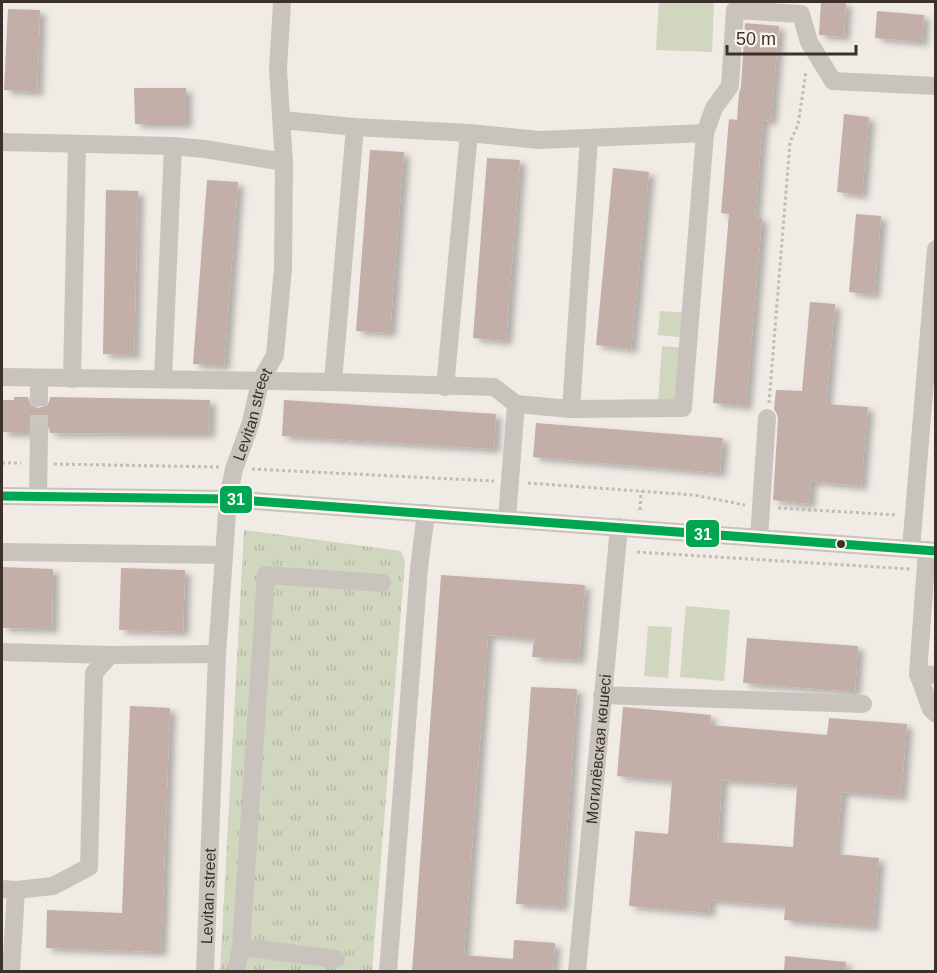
<svg xmlns="http://www.w3.org/2000/svg" width="937" height="973" viewBox="0 0 937 973" font-family="Arial,sans-serif">
<style>
.grass{fill:url(#grass-tufts)}
.pitch{fill:#d1d6bf}
.building{fill:#c3afa7;fill-rule:evenodd;filter:url(#shadow)}
.lines{fill:none;stroke-linecap:round;stroke-linejoin:round}
.minor-tunnel{stroke:#ccc6c0;stroke-width:18;stroke-dasharray:18 9;stroke-linecap:butt}
.path{stroke:#c2bbb6;stroke-width:3;stroke-dasharray:3 3;stroke-linecap:butt}
.minor{stroke:#c9c3be;stroke-width:18}
.bus-1-casing{stroke:#fbf5ee;stroke-width:14}
.bus-1{stroke:#00a651;stroke-width:9}
.bus-dot{fill:#3b302b;stroke:#fbf5ee;stroke-width:2}
.labels{text-anchor:middle;dominant-baseline:central;stroke-width:5;stroke-linejoin:round;paint-order:stroke}
.street-label{font-size:16px;fill:#3b302b;stroke:#fbf5ee}
.line-badge{stroke:#fbf5ee;stroke-width:2}
.badge-label{font-size:16px;text-anchor:middle;font-weight:bold;fill:#fff}
</style>
<defs>
<pattern id="grass-tufts" width="24" height="20" patternUnits="userSpaceOnUse" patternTransform="scale(1.5)"><rect width="24" height="20" fill="#d1d6bf"/><path d="M3 7l-1-3M5 7V3M7 7l1-3M15 17l-1-3M17 17v-4M19 17l1-3" fill="none" stroke="#b4b8a4"/></pattern>
<filter id="shadow"><feDropShadow dx="6" dy="4" stdDeviation="3" flood-color="#0004"/></filter>
</defs>
<rect width="100%" height="100%" fill="#f0ebe5"/>
<polygon class="grass" points="244,530 401,551 405,561 372,971 220,972"/>
<g class="pitch">
<polygon points="659,2 714,2 712,52 656,50"/>
<polygon points="660,311 690,313 688,338 658,335"/>
<polygon points="662,346 687,348 683,403 658,401"/>
<polygon points="686,606 730,610 724,681 680,677"/>
<polygon points="648,626 672,627 668,678 644,676"/>
</g>
<g class="building">
<polygon points="821,2 846,2 844,37 819,35"/>
<polygon points="8,9 40,10 37,92 4,90"/>
<polygon points="877,11 924,15 922,42 875,38"/>
<polygon points="745,23 779,26 771,121 763,120 755,217 762,218 746,406 713,403 729,214 721,213 729,119 737,120 739,93 741,87"/>
<polygon points="134,88 186,88 186,124 135,124"/>
<polygon points="844,114 869,117 862,195 837,192"/>
<polygon points="370,150 404,152 390,333 356,331"/>
<polygon points="487,158 520,160 506,341 473,338"/>
<polygon points="613,168 649,172 631,349 596,345"/>
<polygon points="207,180 238,182 224,366 193,364"/>
<polygon points="106,190 138,191 134,355 103,354"/>
<polygon points="856,214 881,216 874,295 849,292"/>
<polygon points="810,302 835,304 826,404 868,407 861,486 811,481 809,504 773,500 778,419 777,414 774,409 776,390 802,391"/>
<polygon points="14,397 28,397 30,403 34,407 38,408 45,406 49,402 50,397 210,400 209,434 50,433 49,428 45,424 39,422 34,423 30,427 28,433 2,432 2,400 14,400"/>
<polygon points="284,400 496,414 494,449 282,436"/>
<polygon points="536,423 723,438 720,473 533,457"/>
<polygon points="2,567 53,569 52,629 2,628"/>
<polygon points="121,568 185,570 183,632 119,630"/>
<polygon points="441,575 585,585 579,660 532,657 534,639 488,635 464,955 513,959 514,940 555,943 553,972 412,972"/>
<polygon points="747,638 858,646 855,692 743,683"/>
<polygon points="531,687 577,689 562,907 516,904"/>
<polygon points="130,706 170,708 161,952 46,948 47,910 122,913"/>
<path d="M623,707L711,715L710,725L827,735L829,718L907,724L901,797L842,792L836,854L879,858L873,927L784,920L785,906L710,900L709,913L629,906L635,831L668,834L672,781L617,776ZM722,780L797,785L793,847L718,842Z"/>
<polygon points="785,956 846,962 845,972 784,972"/>
</g>
<g class="lines">
<polyline class="minor-tunnel" points="39,433 39,397"/>
<g class="path">
<polyline points="769,403 790,142 798,125 806,71"/>
<polyline points="2,463 21,463"/>
<polyline points="54,464 219,467"/>
<polyline points="252,469 494,481"/>
<polyline points="528,483 694,495 745,505"/>
<polyline points="778,508 897,515"/>
<polyline points="640,510 641,491"/>
<polyline points="637,552 910,569"/>
</g>
<g class="minor">
<polyline points="705,133 714,108 730,86 735,10 801,14 809,42 833,81 936,86"/>
<polyline points="2,142 173,146 205,149 284,162"/>
<polyline points="2,377 333,382 494,387 516,404 571,409 683,408 705,133 539,140 469,133 355,127 282,120"/>
<polyline points="39,378 39,397"/>
<polyline points="72,379 77,145"/>
<polyline points="163,379 173,146"/>
<polyline points="333,382 355,127"/>
<polyline points="445,387 469,133"/>
<polyline points="571,409 589,138"/>
<polyline points="2,496 228,499 936,551"/>
<polyline points="38,496 39,433"/>
<polyline points="507,519 516,404"/>
<polyline points="759,538 767,418"/>
<polyline points="911,549 936,249"/>
<polyline points="927,550 918,674 936,675"/>
<polyline points="2,552 224,555"/>
<polyline points="2,652 110,655 217,654"/>
<polyline points="918,674 931,709 936,714"/>
<polyline points="602,695 863,704"/>
<polyline points="2,889 16,890 11,972"/>
<polyline points="16,890 53,886 89,867 94,673 110,655"/>
<polyline points="241,947 266,575 382,583"/>
<path id="s1" d="M205,972L217,654L228,499L234,469L251,422L260,382L275,355L283,268L284,162L278,70L282,2"/>
<polyline points="236,972 241,947 336,959"/>
<polyline points="388,972 419,568 426,513"/>
<path id="s2" d="M577,972L619,527"/>
</g>
<defs>
<polyline id="bus-1" points="2,496 228,499 936,551"/>
</defs>
<use href="#bus-1" class="bus-1-casing"/>
<use href="#bus-1" class="bus-1"/>
</g>
<circle class="bus-dot" cx="841" cy="544" r="5"/>
<g class="labels">
<g class="street-label">
<text stroke="none"><textPath href="#s1" startOffset="562">Levitan street</textPath></text>
<text stroke="none"><textPath href="#s2" startOffset="224">Могилёвская көшесі</textPath></text>
<text stroke="none"><textPath href="#s1" startOffset="76">Levitan street</textPath></text>
</g>
</g>
<g class="line-badge">
<rect x="219" y="485" width="34" height="29" rx="6" fill="#00a651"/>
<rect x="685" y="519" width="35" height="29" rx="6" fill="#00a651"/>
</g>
<g class="badge-label">
<text x="236" y="505">31</text>
<text x="703" y="540">31</text>
</g>
<rect width="937" height="973" fill="none" stroke="#3b302b" stroke-width="6"/>
<path d="M727 45v9h129v-9" fill="none" stroke="#3b302b" stroke-width="3"/>
<text x="736" y="45" font-size="18" fill="#3b302b" stroke="#fbf5ee" stroke-width="4.5" paint-order="stroke">50 m</text>
</svg>
